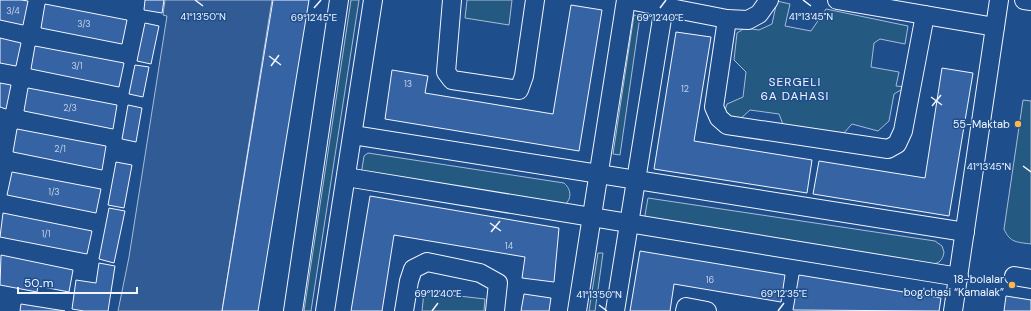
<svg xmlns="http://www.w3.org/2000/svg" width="1031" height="311" viewBox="0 0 1031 311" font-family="'DM Sans',sans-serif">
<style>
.green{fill:#245a82;stroke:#a8bbd7}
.parking{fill:#305b95;stroke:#a8bbd7}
.building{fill:#3563a3;stroke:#f2f6ff}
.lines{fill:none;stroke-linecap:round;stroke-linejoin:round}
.minor-casing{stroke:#f2f6ff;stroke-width:20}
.minor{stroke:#1f4e8c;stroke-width:18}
.ticks{fill:none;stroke:#f2f6ff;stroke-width:1.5}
.poi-dot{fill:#ffb74d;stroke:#1f4e8c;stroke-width:1.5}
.labels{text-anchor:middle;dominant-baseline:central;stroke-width:3;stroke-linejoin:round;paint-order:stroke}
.number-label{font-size:9px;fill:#c3d1e8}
.poi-label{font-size:11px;fill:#f2f6ff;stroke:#1f4e8c;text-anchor:end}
.neighbourhood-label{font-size:12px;letter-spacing:1px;fill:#f2f6ff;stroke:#1f4e8c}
.ticks-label{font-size:10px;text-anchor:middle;fill:#f2f6ff;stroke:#1f4e8c;stroke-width:3;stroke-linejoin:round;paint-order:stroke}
</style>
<rect width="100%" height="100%" fill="#1f4e8c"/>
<g class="green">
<polygon points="351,0 359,0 311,311 304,311"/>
<polygon points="467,0 512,0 509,25 465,18"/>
<polygon points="777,1 790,4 785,26 811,31 826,9 908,26 905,44 880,39 874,43 871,67 899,72 896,86 906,87 894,94 889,121 878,131 852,124 842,135 784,127 779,114 750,110 739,120 732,118 725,110 727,104 743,97 746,72 734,60 737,33 745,28 759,30 772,24"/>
<polygon points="634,15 640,16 620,155 613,154"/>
<path d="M1023,100L1031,101V244C1017,242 1010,243 1004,229Z"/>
<path d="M368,153L564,183C572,190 572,200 563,206L361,175L364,156Z"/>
<path d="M648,198L935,241L942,246L944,252C943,260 939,264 931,264L644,221Z"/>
<polygon points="598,253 603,253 595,311 589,311"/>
<polygon points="424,292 485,299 484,311 422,311"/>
</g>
<polygon class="parking" points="165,0 272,0 222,311 118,311 129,257 167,16 163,15"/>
<g class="building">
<polygon points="0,0 21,0 28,1 23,25 0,20"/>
<polygon points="145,0 164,0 162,13 144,10"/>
<polygon points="273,0 309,0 258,311 222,311"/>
<polygon points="45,4 127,20 122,44 41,28"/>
<polygon points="571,5 602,10 579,151 385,119 392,70 428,76 425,93 553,114"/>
<polygon points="145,23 159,26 151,64 137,61"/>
<polygon points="676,32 711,37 694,141 812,160 807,193 654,169"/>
<polygon points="0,38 21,43 16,66 0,63"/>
<polygon points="35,46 124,63 119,87 31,69"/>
<polygon points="135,65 149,67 143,97 129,94"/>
<polygon points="942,68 973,73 949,216 813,194 819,161 925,178"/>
<polygon points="0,83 11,85 6,109 0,107"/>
<polygon points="28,88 117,105 113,129 24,111"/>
<polygon points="128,105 142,108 136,142 122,139"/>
<polygon points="17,129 106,146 102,170 13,152"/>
<polygon points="116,162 132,165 124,208 108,205"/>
<polygon points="12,172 101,189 96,213 7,195"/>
<polygon points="370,196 559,228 554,282 522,278 525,257 394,235 382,311 351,311"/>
<polygon points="109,208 125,211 114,263 99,259"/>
<polygon points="3,213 92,231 87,254 0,237"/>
<polygon points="640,251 785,275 781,302 674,284 670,311 630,311"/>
<polygon points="1,255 73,270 69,292 38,286 37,292 0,285"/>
<polygon points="99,263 115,266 108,311 84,311 72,309 76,280 96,283"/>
<polygon points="799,275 941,298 939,311 793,310"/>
<polygon points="524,294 551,298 549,311 521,311"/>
<polygon points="1006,296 1031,300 1031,311 1004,311"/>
<polygon points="21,304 65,311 20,311"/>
</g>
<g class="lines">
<defs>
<g id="minor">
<polyline points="452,0 446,72 452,80 519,90 524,76 535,0"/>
<polyline points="629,0 727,19 748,20 759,14 769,0"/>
<polyline points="837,0 995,27"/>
<polyline points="1024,0 1031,1"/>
<polyline points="727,19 714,107 719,118 727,125 888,149 897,144 903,131 925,15"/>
<polyline points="353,135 965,232"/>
<polyline points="346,177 959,277"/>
<polyline points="1014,276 1031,279"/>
<polyline points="293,311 339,0"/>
<polyline points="325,311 373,0"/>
<polyline points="404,311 409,281 413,269 427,262 480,273 498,283 495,311"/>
<polyline points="577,311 626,0"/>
<polyline points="615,311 665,0"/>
<polyline points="685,311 686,307 707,311"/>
<polyline points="953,311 999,0"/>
</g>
</defs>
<use href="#minor" class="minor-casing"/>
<use href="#minor" class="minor"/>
</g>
<path class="ticks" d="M195,0L203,6M803,0L811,6M314,8L321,0M660,8L666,0M269,56L281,65M271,66L279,55M931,97L942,105M932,106L941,95M1023,166L1031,172M490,223L501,231M491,232L500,221M599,305L607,311M432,311L438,303M778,311L784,303"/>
<g class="poi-dot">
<circle cx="1018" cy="124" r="4"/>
<circle cx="1012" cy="285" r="4"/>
</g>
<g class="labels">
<g class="number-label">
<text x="13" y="11">3/4</text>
<text x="84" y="24">3/3</text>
<text x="77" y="66">3/1</text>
<text x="408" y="84">13</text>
<text x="685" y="89">12</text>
<text x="70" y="108">2/3</text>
<text x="60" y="149">2/1</text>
<text x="54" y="192">1/3</text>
<text x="46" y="234">1/1</text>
<text x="509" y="246">14</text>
<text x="710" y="280">16</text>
</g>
<g class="poi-label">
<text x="1010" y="124">55-Maktab</text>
<text x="1004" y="279">18-bolalar<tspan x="1004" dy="13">bog'chasi “Kamalak”</tspan></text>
</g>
<g class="neighbourhood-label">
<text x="795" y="82">SERGELI<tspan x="795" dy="14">6A DAHASI</tspan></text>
</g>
</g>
<g class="ticks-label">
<text x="203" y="20">41°13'50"N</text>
<text x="811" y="20">41°13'45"N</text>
<text x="314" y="21">69°12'45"E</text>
<text x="660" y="21">69°12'40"E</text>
<text x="989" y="170">41°13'45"N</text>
<text x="438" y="297">69°12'40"E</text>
<text x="784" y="297">69°12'35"E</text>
<text x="599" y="298">41°13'50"N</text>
</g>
<path d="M18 287v6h119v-6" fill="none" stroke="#f2f6ff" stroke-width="2"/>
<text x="24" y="287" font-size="12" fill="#f2f6ff" stroke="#1f4e8c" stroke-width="3" paint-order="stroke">50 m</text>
</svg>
